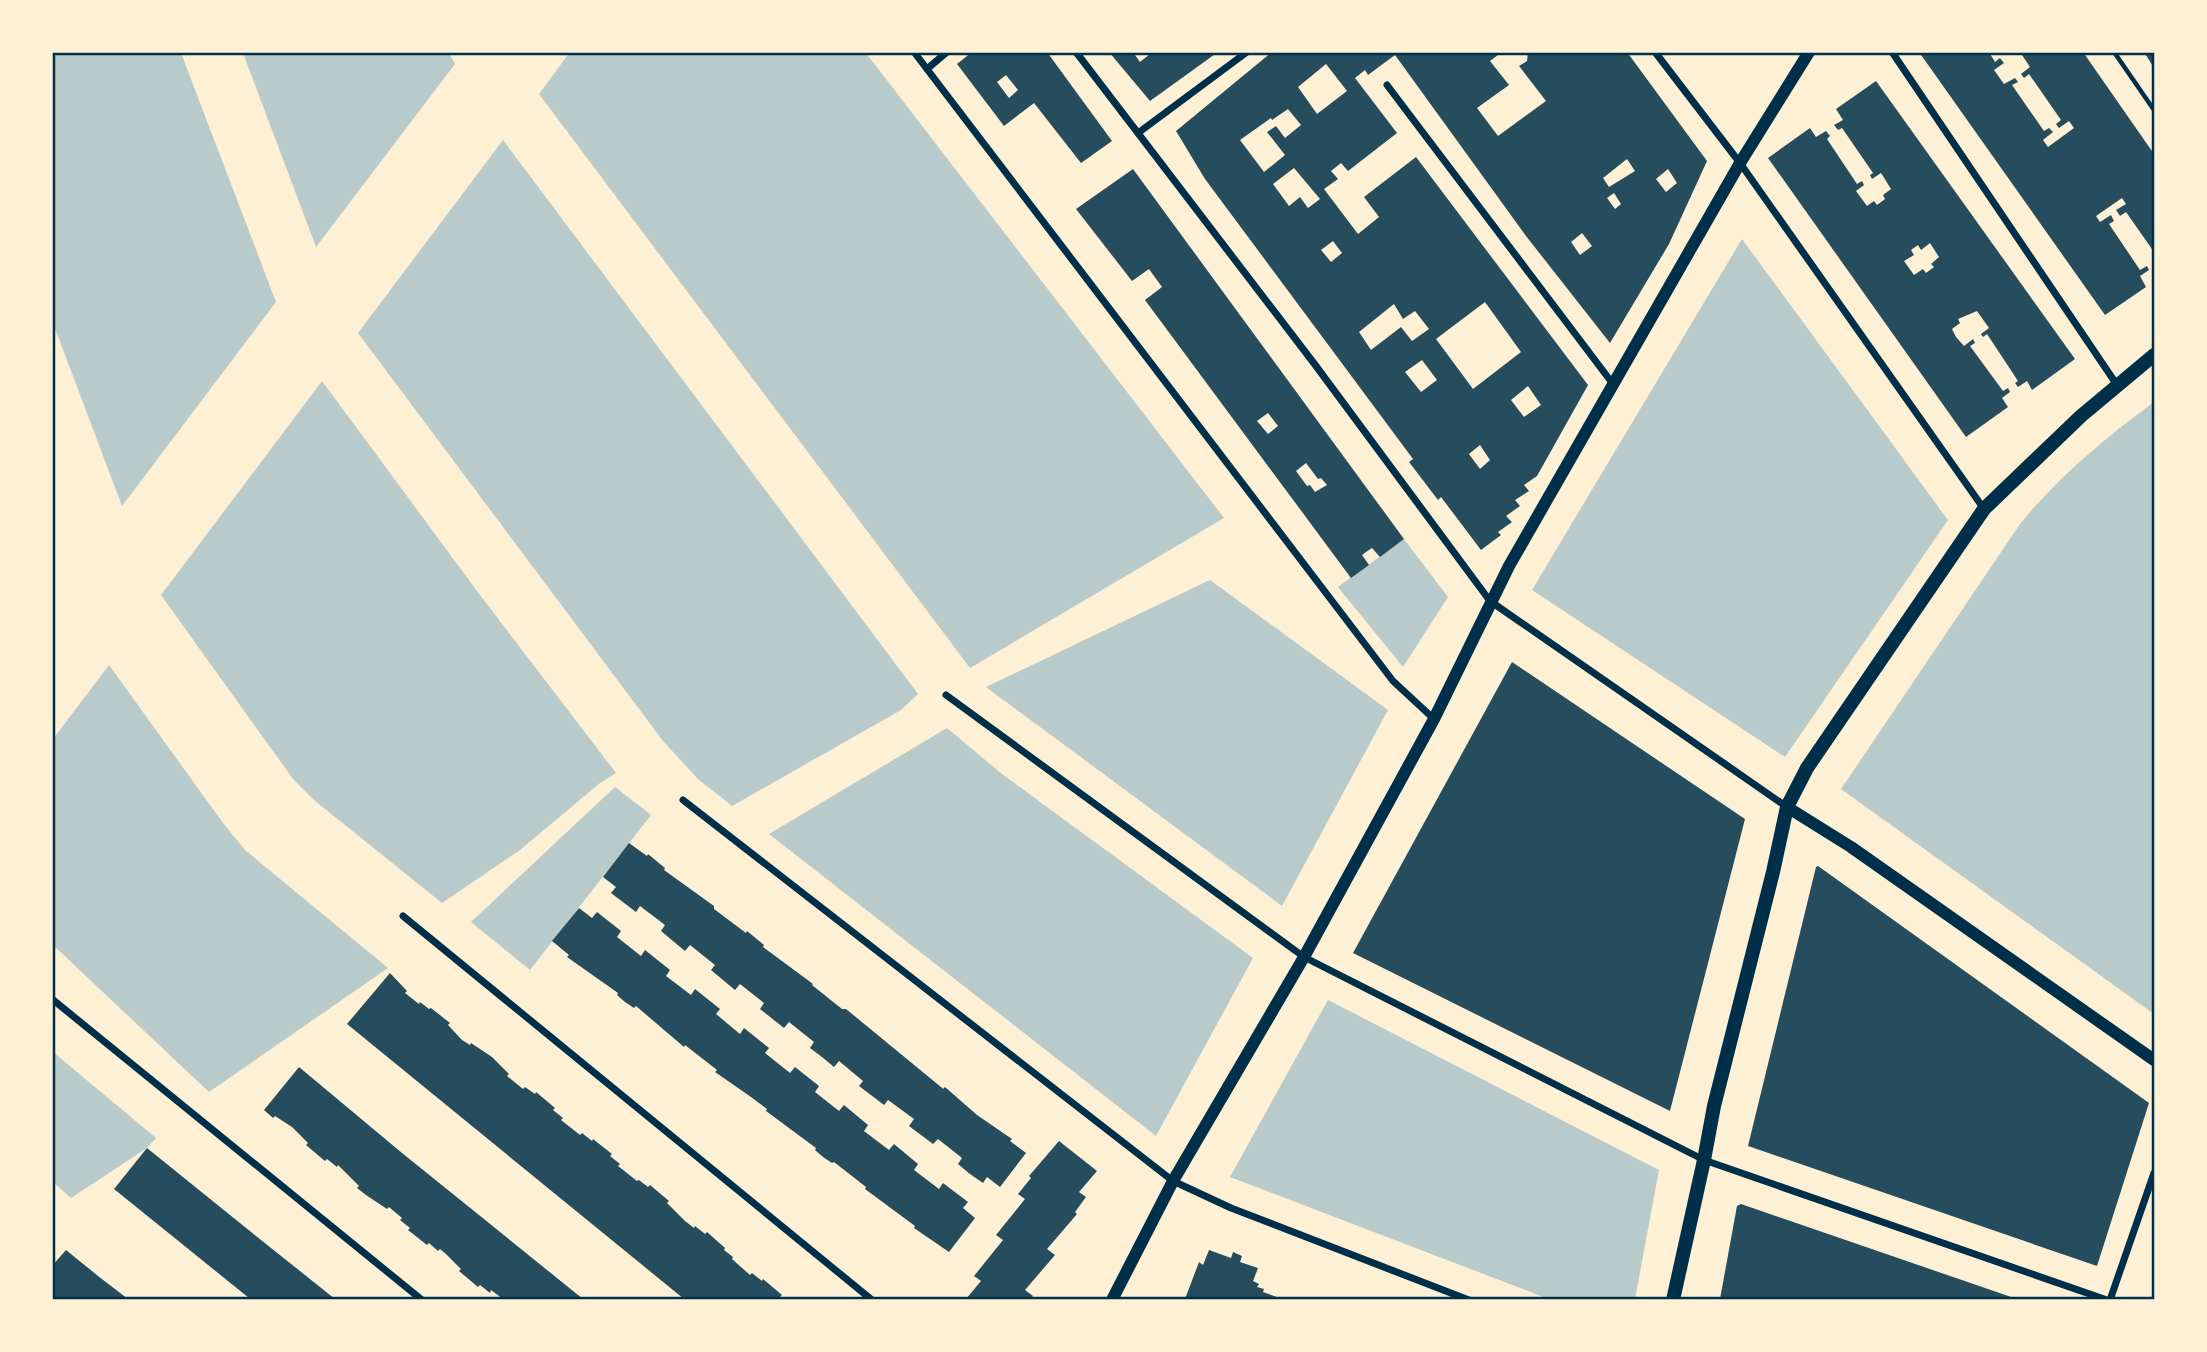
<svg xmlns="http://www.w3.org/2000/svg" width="2207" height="1352" viewBox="0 0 2207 1352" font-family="'Work Sans',sans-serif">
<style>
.green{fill:#b9caca}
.building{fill:#264d5e;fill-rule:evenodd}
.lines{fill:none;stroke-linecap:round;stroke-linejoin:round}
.path{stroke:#003049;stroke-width:4.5}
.minor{stroke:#003049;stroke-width:7}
.tertiary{stroke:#003049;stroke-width:12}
.secondary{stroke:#003049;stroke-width:14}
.neatline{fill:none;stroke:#003049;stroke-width:2.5}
</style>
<rect width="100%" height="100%" fill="#fdf0d5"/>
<g class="green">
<polygon points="53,52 181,53 276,302 122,506 53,323"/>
<polygon points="570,52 866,53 1224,518 970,668 539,94"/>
<polygon points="243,53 449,53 455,64 316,247"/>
<polygon points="503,140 918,694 901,710 732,806 698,779 663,741 358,333"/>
<polygon points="1742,239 1948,520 1785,757 1532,590"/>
<polygon points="322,381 480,595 616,773 600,783 520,850 442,903 314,800 293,779 161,595"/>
<path d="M2154,402V1014L1841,789L2020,524C2059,476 2104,439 2154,402Z"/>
<polygon points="1404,539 1448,597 1403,667 1338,587"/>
<polygon points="1210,580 1388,710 1282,906 986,687"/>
<polygon points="109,665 223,823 245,850 388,968 209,1092 53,945 53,739"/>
<polygon points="947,728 1002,774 1253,958 1156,1136 769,834"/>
<polygon points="615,787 651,815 530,970 471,922"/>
<polygon points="1328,1000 1659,1170 1635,1299 1549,1299 1230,1177"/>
<polygon points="53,1052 156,1138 147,1148 71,1198 53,1182"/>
</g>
<g class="building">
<path d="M972,52H1047L1112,141L1081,163L1034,103L1004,126L957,64ZM1006,75L1018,90L1009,98L997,82Z"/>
<polygon points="1109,52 1133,52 1140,62 1150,54 1149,52 1218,52 1150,101"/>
<path d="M1272,52H1502L1490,61L1509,85L1477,108L1498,136L1546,101L1519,66L1527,61L1528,52H1627L1707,161L1669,244L1610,343L1526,236L1395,55L1368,75L1365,70L1355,78L1397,133L1348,171L1341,163L1331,171L1338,179L1324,189L1327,193L1358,234L1379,217L1364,197L1416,157L1588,385L1537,476L1524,485L1529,491L1515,500L1520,506L1506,516L1512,522L1498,532L1501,535L1481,550L1441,497L1438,500L1409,462L1413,459L1205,179L1176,131ZM1326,64L1347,91L1317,114L1298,87ZM1288,109L1301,125L1285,138L1276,126L1267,132L1285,155L1264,172L1240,140L1271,118L1272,120ZM1627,159L1635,171L1609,187L1603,178ZM1294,168L1320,199L1308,208L1300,197L1289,206L1273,184ZM1668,169L1677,183L1666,192L1656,179ZM1614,193L1621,204L1615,209L1607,198ZM1582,233L1592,246L1580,255L1571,242ZM1333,241L1342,253L1331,262L1321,250ZM1485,302L1521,352L1473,389L1436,339ZM1394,304L1403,319L1415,311L1429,329L1412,341L1401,327L1371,350L1359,332ZM1422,360L1437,380L1421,392L1405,372ZM1528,386L1541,405L1524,417L1511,400ZM1480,445L1490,460L1480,469L1469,454Z"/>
<polygon points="1919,52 1989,52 1995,62 2000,58 2004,63 1994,70 2004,84 2015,78 2018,82 2012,85 2044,131 2049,128 2053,132 2043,140 2048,147 2074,128 2069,121 2059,128 2056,124 2061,120 2029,74 2024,78 2021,74 2030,67 2020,52 2083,52 2154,154 2154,252 2126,212 2120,216 2116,210 2126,204 2122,198 2096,216 2100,222 2111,215 2114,221 2109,224 2140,270 2147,266 2149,270 2140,276 2146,287 2105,315"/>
<polygon points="2144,52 2154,52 2154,68"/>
<path d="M1876,81L2075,359L2032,390L2027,381L2018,387L2015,383L2018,381L1987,334L1983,337L1981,334L1989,328L1977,311L1958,319L1960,323L1952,329L1956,337L1964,346L1973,339L1975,343L1970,346L2003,391L2008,388L2010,392L2002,398L2008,407L1966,437L1768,158L1810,128L1816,137L1826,131L1830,136L1827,139L1857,184L1862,181L1864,185L1856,191L1867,206L1874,201L1877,205L1885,199L1883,195L1891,189L1881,173L1872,179L1870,175L1873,173L1842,128L1838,130L1834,125L1843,120L1836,109ZM1930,243L1939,257L1931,264L1934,267L1926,273L1923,269L1914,275L1904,261L1914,255L1911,250L1918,245L1921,250Z"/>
<path d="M1133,169L1404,539L1380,557L1372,548L1366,552L1362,555L1369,565L1351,578L1145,300L1162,287L1149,269L1132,281L1076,209ZM1268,413L1278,426L1268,434L1257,421ZM1306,463L1318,479L1321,478L1327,485L1315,492L1310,485L1307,486L1296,471Z"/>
<polygon points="1512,662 1745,819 1670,1111 1353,953"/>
<polygon points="629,843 647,856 648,854 665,868 664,870 714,906 714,909 746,933 747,931 764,945 763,947 813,984 812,985 842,1009 846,1009 941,1087 943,1089 945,1087 977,1115 1012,1139 1010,1141 1026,1153 1000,1187 987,1177 983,1183 970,1174 958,1164 962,1158 938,1139 933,1144 909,1126 914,1119 888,1100 884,1105 859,1086 863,1081 839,1061 834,1067 822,1057 810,1048 814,1042 789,1022 784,1028 760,1009 764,1003 740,984 735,990 711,970 715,965 690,945 685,951 661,931 665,925 640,906 636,912 611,893 616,887 603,877"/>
<polygon points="1818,866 2149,1103 2097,1266 1748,1146 1816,867"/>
<polygon points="579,908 592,918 597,912 621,931 617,937 641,956 645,950 670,970 666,976 691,995 695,989 720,1009 716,1014 740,1034 744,1028 769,1048 765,1053 790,1073 795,1067 819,1086 815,1092 839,1111 844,1105 868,1125 864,1131 889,1150 894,1144 918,1164 914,1170 939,1189 943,1183 968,1202 963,1208 975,1218 949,1252 914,1228 915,1226 865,1189 866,1187 834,1162 832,1163 823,1157 815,1150 816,1148 766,1111 767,1109 751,1097 715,1072 717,1070 685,1045 684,1047 636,1006 634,1008 625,1002 617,995 618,993 567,957 569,955 552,941"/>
<polygon points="390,973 407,991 405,993 419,1004 420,1002 429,1009 431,1008 450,1023 448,1025 462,1040 470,1045 471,1043 492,1057 509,1074 507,1076 523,1089 525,1087 535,1094 536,1092 555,1108 553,1110 563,1118 561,1120 580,1135 582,1133 592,1141 593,1139 612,1154 610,1156 620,1164 618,1166 637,1181 639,1180 648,1187 650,1185 669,1201 667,1203 685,1221 694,1228 695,1226 705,1234 707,1232 725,1248 724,1250 733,1257 732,1259 750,1275 752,1273 762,1281 763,1279 782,1295 780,1297 783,1299 684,1299 347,1024"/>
<polygon points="299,1067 402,1153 583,1299 503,1299 491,1290 490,1293 480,1285 478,1287 459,1271 461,1269 446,1254 440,1249 438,1251 429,1243 427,1245 408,1230 410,1228 400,1220 402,1218 389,1207 387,1209 366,1195 357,1188 359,1186 338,1165 337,1167 327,1159 325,1161 306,1145 308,1143 292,1127 275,1116 273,1118 264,1110"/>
<polygon points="1059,1141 1097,1171 1079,1192 1086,1197 1075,1212 1077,1214 1047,1249 1055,1255 1025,1290 1033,1296 1030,1299 966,1299 981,1281 974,1276 1003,1240 996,1235 1025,1199 1018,1194 1031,1178 1029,1176"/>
<polygon points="147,1148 256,1236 335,1299 249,1298 114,1189"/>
<polygon points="1741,1204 2017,1299 1720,1299 1737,1206"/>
<polygon points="66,1250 98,1276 128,1299 52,1299 52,1266"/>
<polygon points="1209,1250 1231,1258 1233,1252 1242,1256 1240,1262 1258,1268 1253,1281 1259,1284 1257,1287 1264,1289 1263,1292 1282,1299 1185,1299 1199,1262 1203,1265"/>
</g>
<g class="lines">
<polyline class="path" points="2114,52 2154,110"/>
<g class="minor">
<polyline points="914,52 1393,681 1434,719"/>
<polyline points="1076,52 1316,366 1490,601 1787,807"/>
<polyline points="1655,52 1740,163 1984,509"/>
<polyline points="1892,52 2117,385"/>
<polyline points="927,69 947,52"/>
<polyline points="1387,85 1613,384"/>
<polyline points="1138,133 1247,52"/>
<polyline points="946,695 1304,957 1704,1160 2107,1300"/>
<polyline points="683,800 1173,1181 1231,1208 1469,1300"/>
<polyline points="403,916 872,1300"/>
<polyline points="52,999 422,1300"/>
<polyline points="2110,1300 2154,1173"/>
</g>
<g class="tertiary">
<polyline points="1787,807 1851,847 2154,1060"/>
<polyline points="1112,1300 1173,1181 1304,957 1434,719 1509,566 1740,163 1809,52"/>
</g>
<polyline class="secondary" points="1673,1300 1704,1160 1714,1106 1773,872 1787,807 1807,768 1984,509 2081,416 2154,355"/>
</g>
<rect width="2207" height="1352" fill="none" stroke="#fdf0d5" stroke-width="108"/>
<rect x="54" y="54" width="2099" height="1244" class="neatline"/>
</svg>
